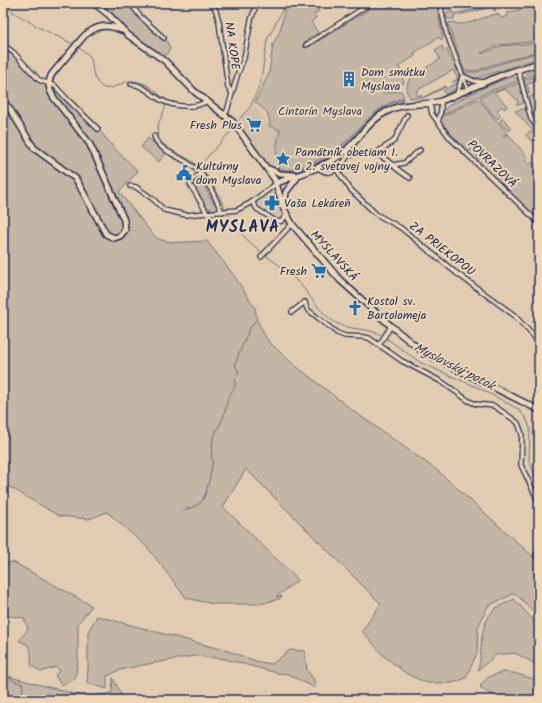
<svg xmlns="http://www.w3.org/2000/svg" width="542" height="703" viewBox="0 0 542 703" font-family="Kalam,sans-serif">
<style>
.built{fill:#d2c0ab}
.green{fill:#c4b5a4;stroke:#707281}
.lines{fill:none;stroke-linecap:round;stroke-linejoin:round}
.stream{stroke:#6a6d7f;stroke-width:1}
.street-casing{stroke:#1b2f5e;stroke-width:6}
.secondary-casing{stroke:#1b2f5e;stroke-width:8}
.street{stroke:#eed6b6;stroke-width:3.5}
.secondary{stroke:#eed6b6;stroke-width:5}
.labels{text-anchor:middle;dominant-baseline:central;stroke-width:4;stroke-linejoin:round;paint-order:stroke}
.street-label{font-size:12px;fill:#1b2f5e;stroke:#eed6b6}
.poi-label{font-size:12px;fill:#1b2f5e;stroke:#eed6b6;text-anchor:start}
.park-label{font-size:12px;fill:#344368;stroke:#eed6b6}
.water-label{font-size:13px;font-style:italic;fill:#354469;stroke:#eed6b6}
.district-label{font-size:16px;font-weight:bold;letter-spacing:1px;fill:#1b2f5e;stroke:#eed6b6}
</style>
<rect width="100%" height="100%" fill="#e1ccb1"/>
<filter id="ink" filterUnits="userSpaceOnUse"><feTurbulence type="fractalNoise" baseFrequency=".025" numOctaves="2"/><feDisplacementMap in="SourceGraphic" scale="8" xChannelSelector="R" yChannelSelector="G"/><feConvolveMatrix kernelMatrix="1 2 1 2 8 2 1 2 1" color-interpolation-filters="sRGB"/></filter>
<g filter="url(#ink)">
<g class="built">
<polygon points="255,106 269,126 280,130 277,144 276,159 277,159 275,170 266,164 253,144 248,133 237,119"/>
<polygon points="277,183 287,214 280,222 257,209 252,202"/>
</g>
<g class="green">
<path d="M93,3H130C140,17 167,34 170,49L162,60L145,48Z"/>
<path d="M286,3H316L315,4L319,11L314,14L316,18L311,22L318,33L307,40L308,42L305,44L309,47C328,35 345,24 365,12L368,10V7L375,3H436L443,38L441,40L439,37L414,53L415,56L399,66L404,83L378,88L385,93L400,91L402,92L404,98C374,105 360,130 339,148C326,158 311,162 298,169C314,165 331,156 343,145C364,127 376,106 404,99L403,101L385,108L373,116L349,143L329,158L294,173H280L278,171L296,170H281L278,168V162L285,163L284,159H276L277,144L280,130L269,126L270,123L267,112L255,102L269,73L273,44L280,31Z"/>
<polygon points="444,3 464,3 451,6 451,9 445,9"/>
<path d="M538,3H539V41L498,45L481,53L482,54L501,46L539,43V51L491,65L476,71L464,70L448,23L455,22L456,24C472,25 483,16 498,14L501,18L508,16L507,13L538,5Z"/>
<polygon points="494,5 496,10 494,11 493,7 454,16 454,19 447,19 446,14 452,11 453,14"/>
<path d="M3,45L13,52L39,80L55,86L98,129L117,151L138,171L119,192L154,236C166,246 192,241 207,241L235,277L255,308L257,320L266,338L271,344L292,363L352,410L438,471L539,562V617L515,593L488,606L478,627L477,653L469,671L466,678L461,680L452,683H427L407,674L384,656L362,631L381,604L246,469L223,507L298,580L276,597L282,596L279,599L260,604H213L186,598L148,548L107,512L89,519L59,516L3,483Z"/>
<path d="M442,46L444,50L446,48C450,58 460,70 459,80L452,82L458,79L453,70L416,91L418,96L421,95L422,98L445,86L446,87L425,97C420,98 416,98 410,98L406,90L409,79L440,59L435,50Z"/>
<polygon points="539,52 539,58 477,78 468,77 464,72 477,72 490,67"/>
<path d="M539,69V72L524,79C525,71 532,70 539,69Z"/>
<polygon points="539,74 539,81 527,84 530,93 527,94 524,81"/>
<polygon points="510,77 515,77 519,81 489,91 441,116 445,109 451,104 483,88"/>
<polygon points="460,81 457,88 445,94 443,91"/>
<polygon points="520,83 524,101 522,104 517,105 518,101 505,89 496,92 495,91"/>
<polygon points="493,91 507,106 505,109 501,106 497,111 501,116 498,119 492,114 480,98"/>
<polygon points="539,94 539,127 534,120 528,100 531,96"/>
<polygon points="478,99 507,133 503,136 508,134 528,158 526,161 529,165 532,162 539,170 539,221 479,163 477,156 471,150 468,152 441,123 440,118"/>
<polygon points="522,109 527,111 531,122 538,131 536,134 515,111"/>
<polygon points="503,118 511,129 509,131 500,123 500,121"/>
<polygon points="530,131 537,137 532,142 526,135"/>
<polygon points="148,138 166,153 159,162 141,147"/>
<path d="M195,180L197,185L203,183L213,202L218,206L217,210C204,210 198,196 192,185V183Z"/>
<polygon points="13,562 92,606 78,623 78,661 75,679 61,685 55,675 60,670 56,667 41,672 31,665 31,651 27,644 19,641 28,629 24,618 3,615 3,564"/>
<path d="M514,599L536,623L539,624V669L532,662L515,653L496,655L478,670C483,651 478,628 492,612C496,606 508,603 514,599Z"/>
<polygon points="97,616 228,651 259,662 272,664 290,650 305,651 307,670 314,680 315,688 288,674 277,673 225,659 194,656 143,665 120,670 107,676 107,689 87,683 88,666 88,632"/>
<path d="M502,672L514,673L534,679L539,672V700C518,700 500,700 481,689V684L489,677Z"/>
<polygon points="3,675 86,697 112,693 113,678 124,700 3,700"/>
</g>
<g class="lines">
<g class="stream">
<polyline points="3,6 40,28 73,44"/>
<path d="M79,48L90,56C93,64 92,73 96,80C106,97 118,83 130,81C133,81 136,81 139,82C149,84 157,93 165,99"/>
<path d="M166,105C163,117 155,124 158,137C165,150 182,154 193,162C209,173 218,194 226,210"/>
<polyline points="240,118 251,106 261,81 267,40 286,3"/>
<polyline points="199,166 233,129"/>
<path d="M227,213C243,245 272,256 297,281C310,294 319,313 336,323C351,331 369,327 383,336"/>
<polyline points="386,338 421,363 479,388 518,409 526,418 530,428 529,460 539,485"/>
<path d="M180,512C187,509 195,507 200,503C208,496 210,472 213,461L211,457L213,438L224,416L228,398L235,386V378L239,374L235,364L249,329L255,321"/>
<polyline points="3,681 9,677 14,681 23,684 22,697 28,696 34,700"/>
</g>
<defs>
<g id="street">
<polyline points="130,3 140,16 164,38"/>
<polyline points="212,3 216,11 219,22 228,87 232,93"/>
<polyline points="440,3 446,32 468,90"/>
<polyline points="3,45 13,52 39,80 55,86 67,99 98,129"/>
<polyline points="306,45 371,3"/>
<polyline points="518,69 531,119 539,129"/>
<polyline points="463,76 474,81 484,82"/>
<path d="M131,84C144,85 150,94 161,100C174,107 195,109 207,101"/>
<polyline points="457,94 462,77"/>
<polyline points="430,104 432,114 450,138 539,223"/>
<polyline points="225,114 227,111 238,73 244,58 251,20 257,3"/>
<polyline points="438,123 441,110 441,101"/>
<path d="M154,136C158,149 173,154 183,160C190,164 195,168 201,173"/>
<polyline points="376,153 394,141 407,115"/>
<path d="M348,156C384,145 384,163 410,178"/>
<polyline points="393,165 404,163 420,150"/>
<path d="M318,168C321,170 325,173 330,172C338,171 351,157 348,148"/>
<polyline points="336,169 351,190 376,214 401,228 455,272 514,315 539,342"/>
<polyline points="130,186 136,187 153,199 164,210 186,215 237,210 252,202 277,183"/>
<polyline points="252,202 257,209 277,222 282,221 287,214"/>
<polyline points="207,213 190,184 192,180 201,173 212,191 222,212"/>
<polyline points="261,257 292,224"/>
<polyline points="292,312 305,302 307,309 337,333 345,336 364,337 369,338 402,361 442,382 469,401 476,404 494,406 513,419 518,423 522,434 521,465 539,503"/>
<polyline points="379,345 391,326"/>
<polyline points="539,549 536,556 539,560"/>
</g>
<g id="secondary">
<polyline points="94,3 109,15 128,35 165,61 194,91 233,122 275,180 284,209 292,224 340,280 391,326 423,352 539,410"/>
<path d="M3,101L9,108L34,148L76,179L106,234L114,238L120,236L125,230L124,220L93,151L89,143L54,98C49,90 47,83 52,74L84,36C96,26 106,23 121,30"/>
<polyline points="269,169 280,174 294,175"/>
<path d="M277,183C299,174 324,168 343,153C360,139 369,119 390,110C406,102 424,106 441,101L502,75L539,63"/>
<polyline points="284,204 286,192 299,175"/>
</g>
</defs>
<use href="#street" class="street-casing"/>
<use href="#secondary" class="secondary-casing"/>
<use href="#street" class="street"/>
<use href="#secondary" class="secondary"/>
</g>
</g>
<defs>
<symbol id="building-bare" viewBox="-9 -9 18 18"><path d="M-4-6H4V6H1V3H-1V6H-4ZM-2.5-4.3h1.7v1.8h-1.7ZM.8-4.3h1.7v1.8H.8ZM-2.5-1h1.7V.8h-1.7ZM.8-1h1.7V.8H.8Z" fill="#1f6fb2" stroke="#eed6b6" stroke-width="2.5" paint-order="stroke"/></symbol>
<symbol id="supermarket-bare" viewBox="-9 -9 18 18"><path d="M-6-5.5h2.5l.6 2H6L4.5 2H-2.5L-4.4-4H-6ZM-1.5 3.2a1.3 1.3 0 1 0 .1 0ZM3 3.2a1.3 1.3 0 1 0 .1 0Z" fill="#1f6fb2" stroke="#eed6b6" stroke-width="2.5" paint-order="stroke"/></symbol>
<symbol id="sight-bare" viewBox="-9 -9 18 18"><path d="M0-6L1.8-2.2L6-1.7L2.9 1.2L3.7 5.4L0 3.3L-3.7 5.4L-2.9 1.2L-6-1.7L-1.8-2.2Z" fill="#1f6fb2" stroke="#eed6b6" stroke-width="2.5" paint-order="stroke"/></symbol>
<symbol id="civic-bare" viewBox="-9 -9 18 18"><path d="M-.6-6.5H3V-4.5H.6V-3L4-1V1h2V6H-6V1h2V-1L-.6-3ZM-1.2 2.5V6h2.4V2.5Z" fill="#1f6fb2" stroke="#eed6b6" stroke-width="2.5" paint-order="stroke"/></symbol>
<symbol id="pharmacy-bare" viewBox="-9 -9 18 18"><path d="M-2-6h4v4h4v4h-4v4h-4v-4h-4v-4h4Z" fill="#1f6fb2" stroke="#eed6b6" stroke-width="2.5" paint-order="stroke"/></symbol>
<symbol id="church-bare" viewBox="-9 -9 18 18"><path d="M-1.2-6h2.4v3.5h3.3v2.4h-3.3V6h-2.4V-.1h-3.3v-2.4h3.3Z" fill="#1f6fb2" stroke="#eed6b6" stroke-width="2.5" paint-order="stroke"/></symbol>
</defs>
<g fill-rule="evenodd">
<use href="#building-bare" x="338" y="68" width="22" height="22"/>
<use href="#supermarket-bare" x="243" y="114" width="22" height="22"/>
<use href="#sight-bare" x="272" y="148" width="22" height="22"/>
<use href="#civic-bare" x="173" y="162" width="22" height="22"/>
<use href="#pharmacy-bare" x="261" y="192" width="22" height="22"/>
<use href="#supermarket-bare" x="308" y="260" width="22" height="22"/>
<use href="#church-bare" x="344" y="297" width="22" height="22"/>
</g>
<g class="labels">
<g class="street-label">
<text transform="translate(232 46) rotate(82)">NA KOPE</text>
<text transform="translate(492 164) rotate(44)">POVRAZOVÁ</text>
<text transform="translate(442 249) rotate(38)">ZA PRIEKOPOU</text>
<text transform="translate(334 256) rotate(48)">MYSLAVSKÁ</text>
</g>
<g class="poi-label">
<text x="361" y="72">Dom smútku<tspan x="361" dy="14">Myslava</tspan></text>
<text x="242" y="125" text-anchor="end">Fresh Plus</text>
<text x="295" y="152">Pamätník obetiam 1.<tspan x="295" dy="14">a 2. svetovej vojny</tspan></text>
<text x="196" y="166">Kultúrny<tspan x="196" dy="14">dom Myslava</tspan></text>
<text x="284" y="203">Vaša Lekáreň</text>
<text x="307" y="271" text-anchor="end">Fresh</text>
<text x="367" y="301">Kostol sv.<tspan x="367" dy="14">Bartolomeja</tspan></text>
</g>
<g class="park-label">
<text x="320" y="111">Cintorín Myslava</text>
</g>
<g class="water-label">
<text transform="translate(454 367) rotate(27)">Myslavský potok</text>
</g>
<g class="district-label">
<text x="243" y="227">MYSLAVA</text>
</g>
</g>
<rect width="542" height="703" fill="none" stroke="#eed6b6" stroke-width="16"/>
<rect x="8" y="8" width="526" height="687" fill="none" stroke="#1b2f5e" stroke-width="1.5" filter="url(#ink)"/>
</svg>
